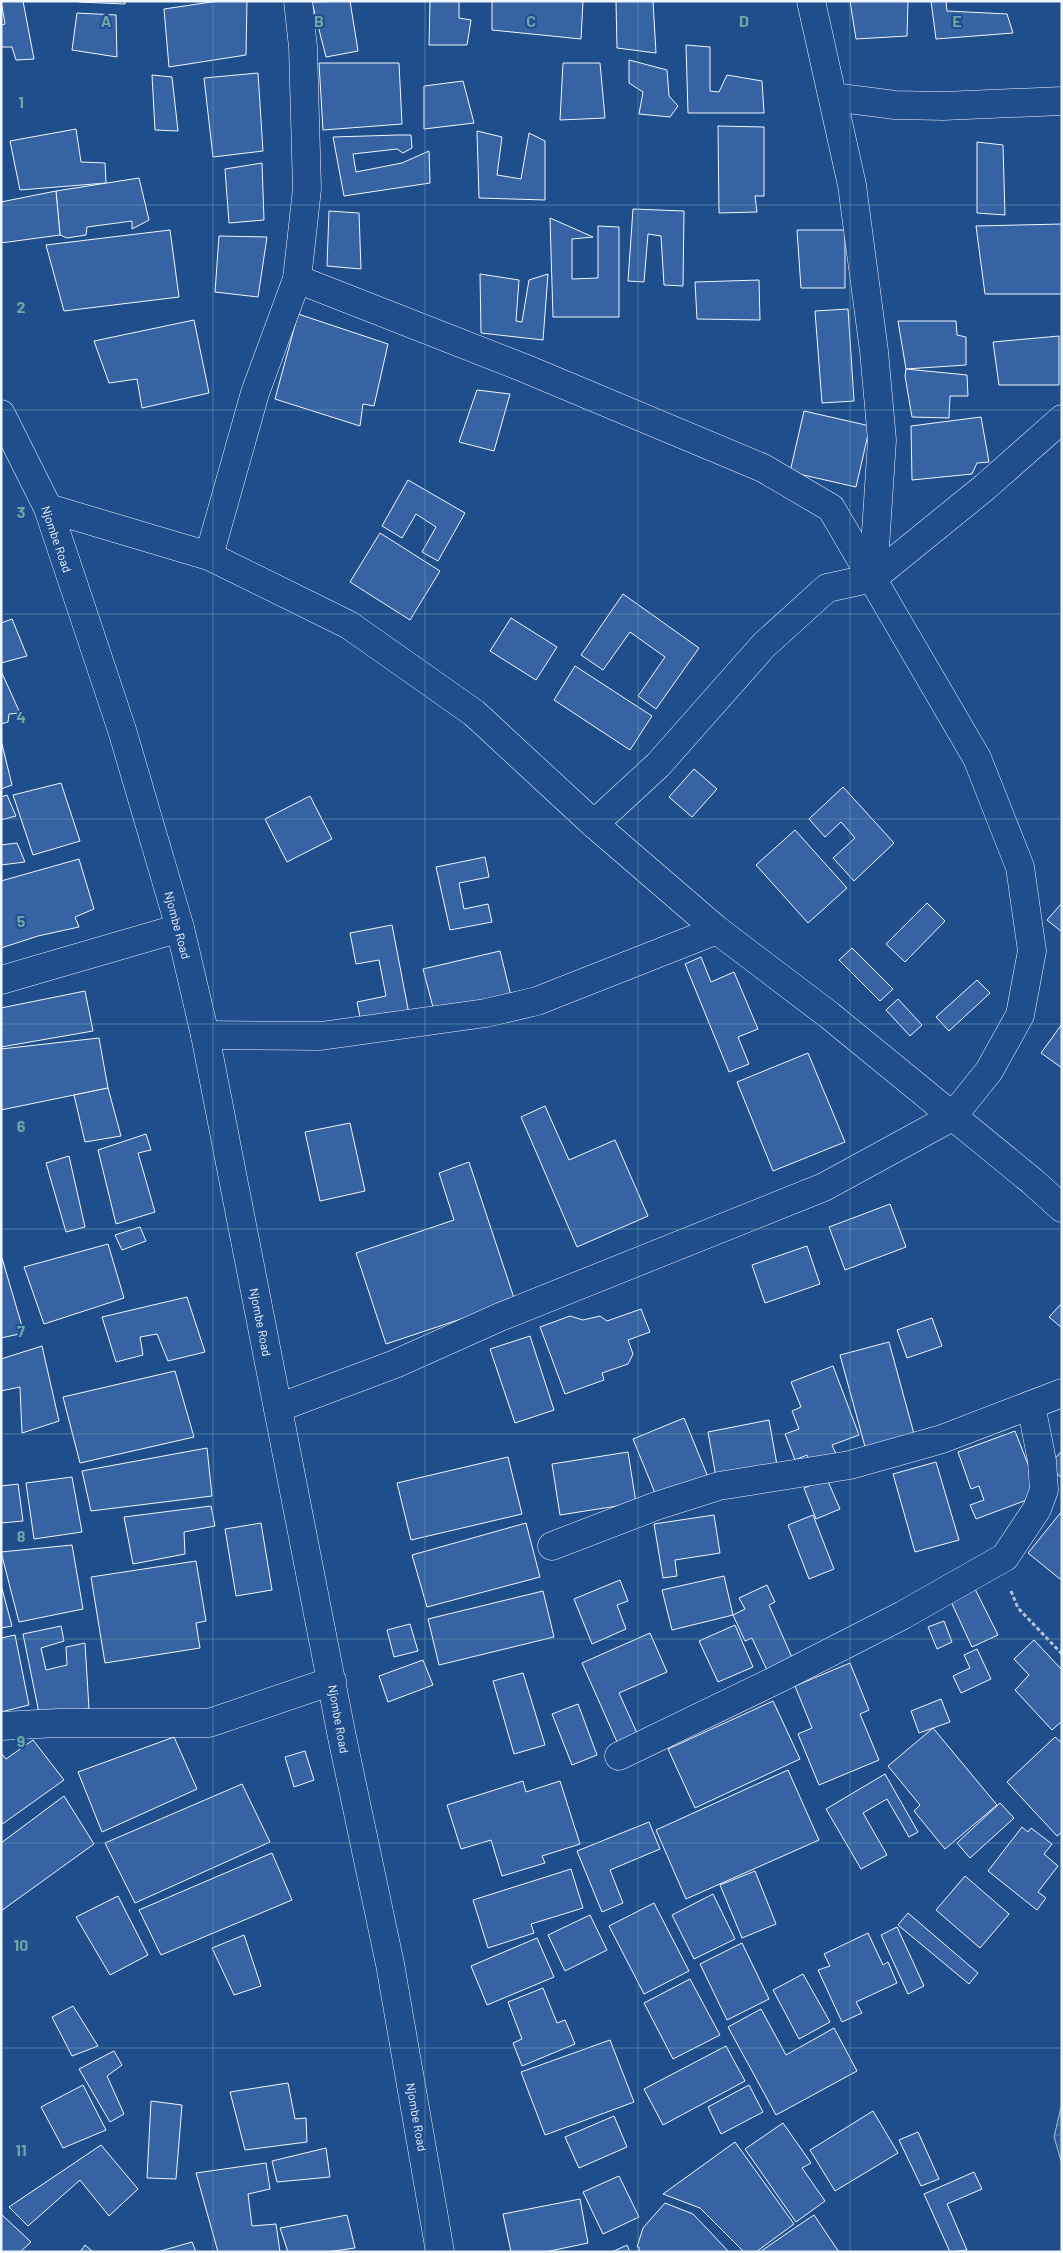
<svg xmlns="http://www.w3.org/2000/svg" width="1063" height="2253" viewBox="0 0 1063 2253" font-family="Barlow,sans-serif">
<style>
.plaza{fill:url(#plaza-grid);stroke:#a8bbd7}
.building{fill:#3563a3;stroke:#f2f6ff}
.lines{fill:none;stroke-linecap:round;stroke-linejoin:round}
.minor-casing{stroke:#f2f6ff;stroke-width:29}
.secondary-casing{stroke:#f2f6ff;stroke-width:29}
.trunk-casing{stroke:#f2f6ff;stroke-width:29}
.path{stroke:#b3c4dc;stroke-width:3;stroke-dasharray:4 2.5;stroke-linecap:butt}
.minor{stroke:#1f4e8c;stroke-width:28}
.secondary{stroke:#1f4e8c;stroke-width:28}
.trunk{stroke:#1f4e8c;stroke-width:28}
.grid{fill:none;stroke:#6aa9a8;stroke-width:1;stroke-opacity:0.55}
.labels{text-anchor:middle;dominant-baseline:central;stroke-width:4;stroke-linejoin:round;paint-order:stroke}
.street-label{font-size:12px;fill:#f2f6ff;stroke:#1f4e8c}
.grid-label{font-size:16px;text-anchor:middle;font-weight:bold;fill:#6aa9a8;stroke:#1f4e8c;stroke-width:4;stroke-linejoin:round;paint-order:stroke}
</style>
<defs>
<pattern id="plaza-grid" width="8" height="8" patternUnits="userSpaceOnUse" patternTransform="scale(1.25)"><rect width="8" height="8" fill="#305b95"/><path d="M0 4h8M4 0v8" fill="none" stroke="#4e73a5"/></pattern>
</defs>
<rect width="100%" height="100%" fill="#1f4e8c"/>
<polygon class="plaza" points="1062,2103 1062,2164 1054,2137"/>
<g class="building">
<polygon points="1,1 23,1 34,59 16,60 12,47 1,47 1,25 5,24"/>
<polygon points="79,1 125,1 125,4 79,2"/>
<polygon points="218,1 247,1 246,55 169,67 164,9"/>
<polygon points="350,1 358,51 326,57 312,2"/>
<polygon points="430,1 459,1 459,18 471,20 467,45 429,45"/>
<polygon points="492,1 583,1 581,39 492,30"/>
<polygon points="616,1 653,1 656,53 617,48"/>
<polygon points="850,1 908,1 907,36 856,39"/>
<polygon points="931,1 946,1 947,11 1007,14 1013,33 936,39"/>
<polygon points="77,13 116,15 117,57 72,50"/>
<polygon points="686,45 710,47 710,91 719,92 727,75 762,81 764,113 688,113"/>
<polygon points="629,60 667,70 669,96 678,106 670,117 639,114 643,92 629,83"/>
<polygon points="319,63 399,63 402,124 323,130"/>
<polygon points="563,63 600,63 605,118 560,120"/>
<polygon points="258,73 263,151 213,157 204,78"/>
<polygon points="152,75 172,77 178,131 155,130"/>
<polygon points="463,81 474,123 424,129 424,86"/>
<polygon points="718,126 764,127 764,196 755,196 757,212 719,213"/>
<polygon points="76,129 81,162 105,163 106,183 20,190 10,141"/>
<polygon points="477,131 502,137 497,175 521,179 529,133 545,141 545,200 479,198"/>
<polygon points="398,135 411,135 412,148 403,153 397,149 353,154 356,172 402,163 429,151 430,183 344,196 333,137"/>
<polygon points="977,142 1003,145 1005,215 977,213"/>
<polygon points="262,163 264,220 229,223 225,169"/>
<polygon points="139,178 149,220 132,229 132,221 87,227 86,235 67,238 60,235 56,191"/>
<polygon points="56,191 60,235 1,243 1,202"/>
<polygon points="633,209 684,211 683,286 664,285 661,236 648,234 644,282 628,281"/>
<polygon points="329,211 359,213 361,269 327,266"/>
<polygon points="550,218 593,237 572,239 572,279 598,278 598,226 619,227 619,317 553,317"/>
<polygon points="1062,224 1062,294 985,294 976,226"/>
<polygon points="170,230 179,297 64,311 46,245"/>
<polygon points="797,230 845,230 845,288 801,288"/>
<polygon points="219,236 267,237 258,297 215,292"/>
<polygon points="480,274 519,280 516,321 522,322 529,280 548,274 543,340 481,333"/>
<polygon points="759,280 760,320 697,319 695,282"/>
<polygon points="848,309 854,401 822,403 815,311"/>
<polygon points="298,314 388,344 374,406 363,404 360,426 275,399"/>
<polygon points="194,320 209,393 142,408 137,379 109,383 94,341"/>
<polygon points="898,321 956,321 957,335 966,337 966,365 906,369"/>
<polygon points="1059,336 1059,385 999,385 993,342"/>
<polygon points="906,369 967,375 968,396 950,396 949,418 912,417 905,376"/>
<polygon points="477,390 510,394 494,451 459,442"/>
<polygon points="804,411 870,426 856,487 790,472"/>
<polygon points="981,417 989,462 977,463 972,474 912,480 911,426"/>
<polygon points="408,480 465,513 438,561 422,552 436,527 416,514 402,538 382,526"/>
<polygon points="380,533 440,571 410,620 350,582"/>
<polygon points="623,594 699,648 656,709 638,696 665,657 630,632 603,670 581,655"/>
<polygon points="511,618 557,647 536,680 490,651"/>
<polygon points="12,619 27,656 1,663 1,623"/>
<polygon points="575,666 652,716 630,750 554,700"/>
<polygon points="1,671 20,713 9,714 8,722 1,724"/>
<polygon points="1,740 12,785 1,789"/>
<polygon points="694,769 717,789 692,817 669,797"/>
<polygon points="61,783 80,841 33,855 13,795"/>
<polygon points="843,787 894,843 854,881 833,858 855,838 841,822 825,837 809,819"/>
<polygon points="7,795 16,816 1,820 1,797"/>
<polygon points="310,796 332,839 287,862 265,819"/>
<polygon points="795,830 847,888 808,923 756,865"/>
<polygon points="17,843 25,862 1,865 1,845"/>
<polygon points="485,857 489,877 459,883 464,909 488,904 492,922 450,930 436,867"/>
<polygon points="79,859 94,909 75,917 79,927 38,936 1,948 1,881"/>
<polygon points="927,903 945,921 905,962 886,944"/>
<polygon points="1062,903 1062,932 1047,920"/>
<polygon points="392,925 409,1014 361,1022 357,1002 386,996 379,960 356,964 350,933"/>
<polygon points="852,948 893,989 880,1001 839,960"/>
<polygon points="500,951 511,996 435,1015 423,969"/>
<polygon points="701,957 711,982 734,972 758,1029 738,1037 749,1064 729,1072 685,964"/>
<polygon points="977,980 990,993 949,1031 936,1017"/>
<polygon points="85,991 93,1031 1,1047 1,1008"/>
<polygon points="898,999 922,1025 910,1036 886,1010"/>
<polygon points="1062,1024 1062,1068 1041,1053"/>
<polygon points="99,1038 108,1088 1,1110 1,1049"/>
<polygon points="808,1053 845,1142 773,1171 737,1082"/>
<polygon points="108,1088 121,1136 85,1142 74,1095"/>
<polygon points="545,1106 569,1160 615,1140 648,1216 577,1247 521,1117"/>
<polygon points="350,1123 365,1191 320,1201 305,1132"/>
<polygon points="146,1134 151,1150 138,1153 155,1212 116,1224 98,1150"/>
<polygon points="69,1156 85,1227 66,1232 46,1163"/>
<polygon points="469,1162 515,1301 386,1344 356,1253 454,1220 439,1173"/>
<polygon points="890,1204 906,1247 845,1270 829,1227"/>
<polygon points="140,1227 146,1241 122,1250 115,1235"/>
<polygon points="108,1244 124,1298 44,1324 24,1267"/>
<polygon points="807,1246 820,1284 765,1303 752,1265"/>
<polygon points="2,1258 24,1333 1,1338 1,1259"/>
<polygon points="187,1297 205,1352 168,1361 157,1334 140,1337 143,1355 116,1362 102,1317"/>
<polygon points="1062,1303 1062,1328 1049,1317"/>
<polygon points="641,1309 650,1332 628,1340 633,1354 628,1364 602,1373 604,1380 565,1394 540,1327 570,1316 583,1320 600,1316 607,1321"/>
<polygon points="932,1318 942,1346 907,1358 897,1330"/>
<polygon points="530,1336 554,1410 515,1423 490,1349"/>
<polygon points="889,1342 914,1434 867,1454 840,1355"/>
<polygon points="42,1346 59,1421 22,1433 20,1387 1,1391 1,1359"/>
<polygon points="833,1366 859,1435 832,1445 836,1454 811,1464 807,1455 795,1460 785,1434 799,1429 792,1411 801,1407 791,1382"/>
<polygon points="175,1371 194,1437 80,1463 63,1397"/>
<polygon points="684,1418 708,1477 657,1498 633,1439"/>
<polygon points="769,1420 777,1465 716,1477 708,1432"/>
<polygon points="1015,1431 1040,1495 976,1519 970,1505 984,1500 979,1486 971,1489 958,1452"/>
<polygon points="207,1448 212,1496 91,1511 82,1471"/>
<polygon points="1062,1451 1062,1478 1048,1466"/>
<polygon points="628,1452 636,1503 560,1515 552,1464"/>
<polygon points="508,1457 522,1514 411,1540 397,1483"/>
<polygon points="936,1462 959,1540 915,1552 893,1474"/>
<polygon points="72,1477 82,1532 34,1539 26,1483"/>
<polygon points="827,1479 840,1509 816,1519 804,1488"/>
<polygon points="18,1484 23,1521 1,1523 1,1486"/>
<polygon points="211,1506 215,1526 184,1532 185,1554 133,1564 124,1517"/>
<polygon points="1062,1511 1062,1577 1060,1579 1028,1553"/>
<polygon points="714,1515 720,1553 675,1560 677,1576 663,1578 654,1524"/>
<polygon points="813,1515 834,1569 809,1579 788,1525"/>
<polygon points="261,1523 272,1590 236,1596 225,1529"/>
<polygon points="526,1523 540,1577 427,1607 412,1555"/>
<polygon points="72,1545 83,1609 19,1622 1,1552"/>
<polygon points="196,1561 206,1621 196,1623 200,1648 105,1663 91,1577"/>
<polygon points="724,1576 733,1615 672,1630 662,1590"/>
<polygon points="620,1580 628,1601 617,1605 626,1629 592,1644 574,1599"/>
<polygon points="971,1581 998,1635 972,1647 947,1593"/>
<polygon points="1,1585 12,1626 1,1628"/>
<polygon points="767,1585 775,1602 769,1605 797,1669 772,1681 752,1638 745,1641 733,1615 745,1609 739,1598"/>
<polygon points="543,1591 554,1637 439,1665 428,1619"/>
<polygon points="944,1621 952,1642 937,1649 928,1627"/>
<polygon points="410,1624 418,1651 394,1657 387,1630"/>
<polygon points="735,1625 753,1667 718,1682 699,1641"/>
<polygon points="61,1626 64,1641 41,1648 46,1670 67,1665 66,1647 85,1643 89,1709 39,1713 23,1634"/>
<polygon points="650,1633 667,1672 619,1693 637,1733 617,1742 582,1663"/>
<polygon points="15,1635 29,1705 1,1712 1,1638"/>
<polygon points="1034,1640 1062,1670 1062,1721 1052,1730 1015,1690 1029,1675 1014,1659"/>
<polygon points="977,1649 991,1679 961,1693 953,1676 970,1668 964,1655"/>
<polygon points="423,1660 433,1685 388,1702 379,1676"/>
<polygon points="850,1663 869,1710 860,1714 879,1760 819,1785 798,1734 812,1728 795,1686"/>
<polygon points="523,1673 545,1745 514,1754 493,1681"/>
<polygon points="941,1699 950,1722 919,1733 911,1711"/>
<polygon points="773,1701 800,1759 695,1808 668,1749"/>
<polygon points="578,1704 597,1755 572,1765 552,1714"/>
<polygon points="933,1728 997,1805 945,1849 914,1811 920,1805 888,1766"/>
<polygon points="174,1737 197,1789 102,1832 78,1772"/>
<polygon points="1055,1737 1062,1743 1062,1832 1057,1836 1007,1782"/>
<polygon points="33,1740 64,1780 1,1825 1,1753 6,1759"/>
<polygon points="305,1751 314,1780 294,1787 285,1757"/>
<polygon points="788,1770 819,1840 686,1899 656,1830"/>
<polygon points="885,1774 918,1832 909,1837 887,1799 863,1813 887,1855 861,1869 826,1809"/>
<polygon points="523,1781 526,1792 560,1781 580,1844 542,1856 545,1863 502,1876 491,1840 461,1849 447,1805"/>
<polygon points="242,1784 270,1842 135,1903 105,1843"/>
<polygon points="64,1796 94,1844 1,1911 1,1843"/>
<polygon points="1000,1803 1014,1818 970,1858 957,1843"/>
<polygon points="649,1822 660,1849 610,1870 623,1903 602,1912 577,1851"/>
<polygon points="1022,1827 1028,1832 1031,1828 1052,1844 1044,1854 1058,1866 1038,1892 1046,1898 1037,1910 988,1871"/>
<polygon points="272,1853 292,1900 161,1955 139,1910"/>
<polygon points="571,1869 583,1908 531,1924 534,1933 488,1948 473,1900"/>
<polygon points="755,1871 776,1924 742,1938 720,1885"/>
<polygon points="965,1876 1009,1914 980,1948 936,1910"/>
<polygon points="713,1894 735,1939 694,1959 672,1915"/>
<polygon points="118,1896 148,1955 110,1975 76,1917"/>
<polygon points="654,1903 689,1971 644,1994 609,1926"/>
<polygon points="908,1913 978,1973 969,1984 898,1925"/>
<polygon points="590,1915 607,1950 565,1971 548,1935"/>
<polygon points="897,1927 924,1986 908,1994 881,1935"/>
<polygon points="868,1933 883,1965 888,1962 897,1983 856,2002 862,2013 842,2022 818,1970 830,1966 824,1954"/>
<polygon points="244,1935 261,1986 234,1995 212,1948"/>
<polygon points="537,1938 554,1977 487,2005 471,1966"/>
<polygon points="742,1943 769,1999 727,2020 700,1964"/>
<polygon points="803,1974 830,2022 799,2039 773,1990"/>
<polygon points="690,1979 720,2035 673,2059 644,2003"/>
<polygon points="543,1988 557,2023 565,2020 575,2044 522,2066 513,2043 522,2039 508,2002"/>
<polygon points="73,2006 98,2046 72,2056 52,2017"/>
<polygon points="761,2009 786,2055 834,2028 857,2071 776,2115 728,2027"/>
<polygon points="610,2040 634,2102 545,2135 521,2072"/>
<polygon points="726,2046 745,2081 663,2125 644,2089"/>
<polygon points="114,2051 122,2065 107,2076 124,2114 110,2122 79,2069"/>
<polygon points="288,2083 295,2119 306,2118 307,2142 245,2150 230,2092"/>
<polygon points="83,2085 106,2130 63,2148 41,2107"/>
<polygon points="749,2085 763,2112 721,2134 708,2107"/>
<polygon points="151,2101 182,2105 176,2179 147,2178"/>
<polygon points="873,2111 898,2153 835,2191 810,2150"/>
<polygon points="614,2116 627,2147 579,2168 565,2137"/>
<polygon points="783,2123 811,2163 802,2168 825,2201 796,2222 745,2149"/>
<polygon points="918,2132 939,2179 921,2186 899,2140"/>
<polygon points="735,2142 794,2224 756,2252 744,2252 700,2208 663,2194"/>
<polygon points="101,2145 138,2189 109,2216 80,2180 28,2226 9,2207"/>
<polygon points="326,2148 330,2177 277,2182 272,2161"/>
<polygon points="266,2163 270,2189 248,2194 252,2226 276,2224 280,2252 218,2252 196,2173"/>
<polygon points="974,2172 982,2189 947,2204 967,2250 950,2252 924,2194"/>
<polygon points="619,2176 639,2217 603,2234 583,2192"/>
<polygon points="580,2199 588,2243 545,2252 511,2252 503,2214"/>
<polygon points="665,2203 693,2214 729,2252 639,2252 639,2247 637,2247 643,2228"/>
<polygon points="1,2214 31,2242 20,2252 1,2252"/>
<polygon points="347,2215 355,2248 326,2252 288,2252 280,2228"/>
<polygon points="814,2215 839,2252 760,2252 796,2227"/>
<polygon points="192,2242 196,2252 157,2252"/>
<polygon points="85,2245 93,2252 80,2252"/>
<polygon points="627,2245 630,2252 612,2252"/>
</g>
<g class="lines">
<defs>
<g id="minor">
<polyline points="833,97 895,105 943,106 1062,101"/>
<polyline points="209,556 255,393 297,279 307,189 303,47 298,1"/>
<polyline points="873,578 985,487 1062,419"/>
<polyline points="594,824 658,765 764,645 827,588 873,578 882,440 874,351 852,185 811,1"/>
<polyline points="1,980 180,928"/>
<polyline points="205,1035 321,1036 486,1013 537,1001 717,930"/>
<polyline points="278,1408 395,1364 500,1317 824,1187 952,1117 989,1071 1020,1015 1032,951 1020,867 977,758 831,508 763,468 524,368 297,279"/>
<polyline points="552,1546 656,1506 719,1486 850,1465 942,1439 1062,1393"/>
<polyline points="1,1726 58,1723 209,1723 332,1681"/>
<polyline points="619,1756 776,1680 903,1615 1005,1557 1037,1509 1044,1490 1042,1461 1031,1405"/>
</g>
<polyline id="secondary" points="48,508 209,556 349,625 474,713 594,824 717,930 829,1015 1032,1181 1062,1208"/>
<polyline id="trunk" points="1,414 48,508 122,730 180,928 205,1035 342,1737 390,1964 440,2252"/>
</defs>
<use href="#minor" class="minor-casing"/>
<use href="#secondary" class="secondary-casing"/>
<use href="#trunk" class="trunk-casing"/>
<polyline class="path" points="1011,1591 1018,1608 1062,1654"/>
<use href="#minor" class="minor"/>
<use href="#secondary" class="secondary"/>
<use href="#trunk" class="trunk"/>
</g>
<path class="grid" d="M213,1V2252M425,1V2252M638,1V2252M850,1V2252M1,205H1062M1,410H1062M1,614H1062M1,819H1062M1,1024H1062M1,1229H1062M1,1434H1062M1,1639H1062M1,1843H1062M1,2048H1062"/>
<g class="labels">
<g class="street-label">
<text transform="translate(57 539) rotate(71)">Njombe Road</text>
<text transform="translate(178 925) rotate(75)">Njombe Road</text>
<text transform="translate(261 1322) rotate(79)">Njombe Road</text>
<text transform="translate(339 1719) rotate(80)">Njombe Road</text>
<text transform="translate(417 2117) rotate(80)">Njombe Road</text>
</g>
</g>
<g class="grid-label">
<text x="106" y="27">A</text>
<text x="319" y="27">B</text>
<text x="531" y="27">C</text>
<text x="744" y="27">D</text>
<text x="957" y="27">E</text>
<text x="21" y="108">1</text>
<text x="21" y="313">2</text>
<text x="21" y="518">3</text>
<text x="21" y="723">4</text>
<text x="21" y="927">5</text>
<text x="21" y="1132">6</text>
<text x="21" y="1337">7</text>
<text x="21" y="1542">8</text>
<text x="21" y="1747">9</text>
<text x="21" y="1951">10</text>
<text x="21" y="2156">11</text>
</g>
<rect width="1063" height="2253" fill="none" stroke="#f2f6ff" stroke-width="5"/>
</svg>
